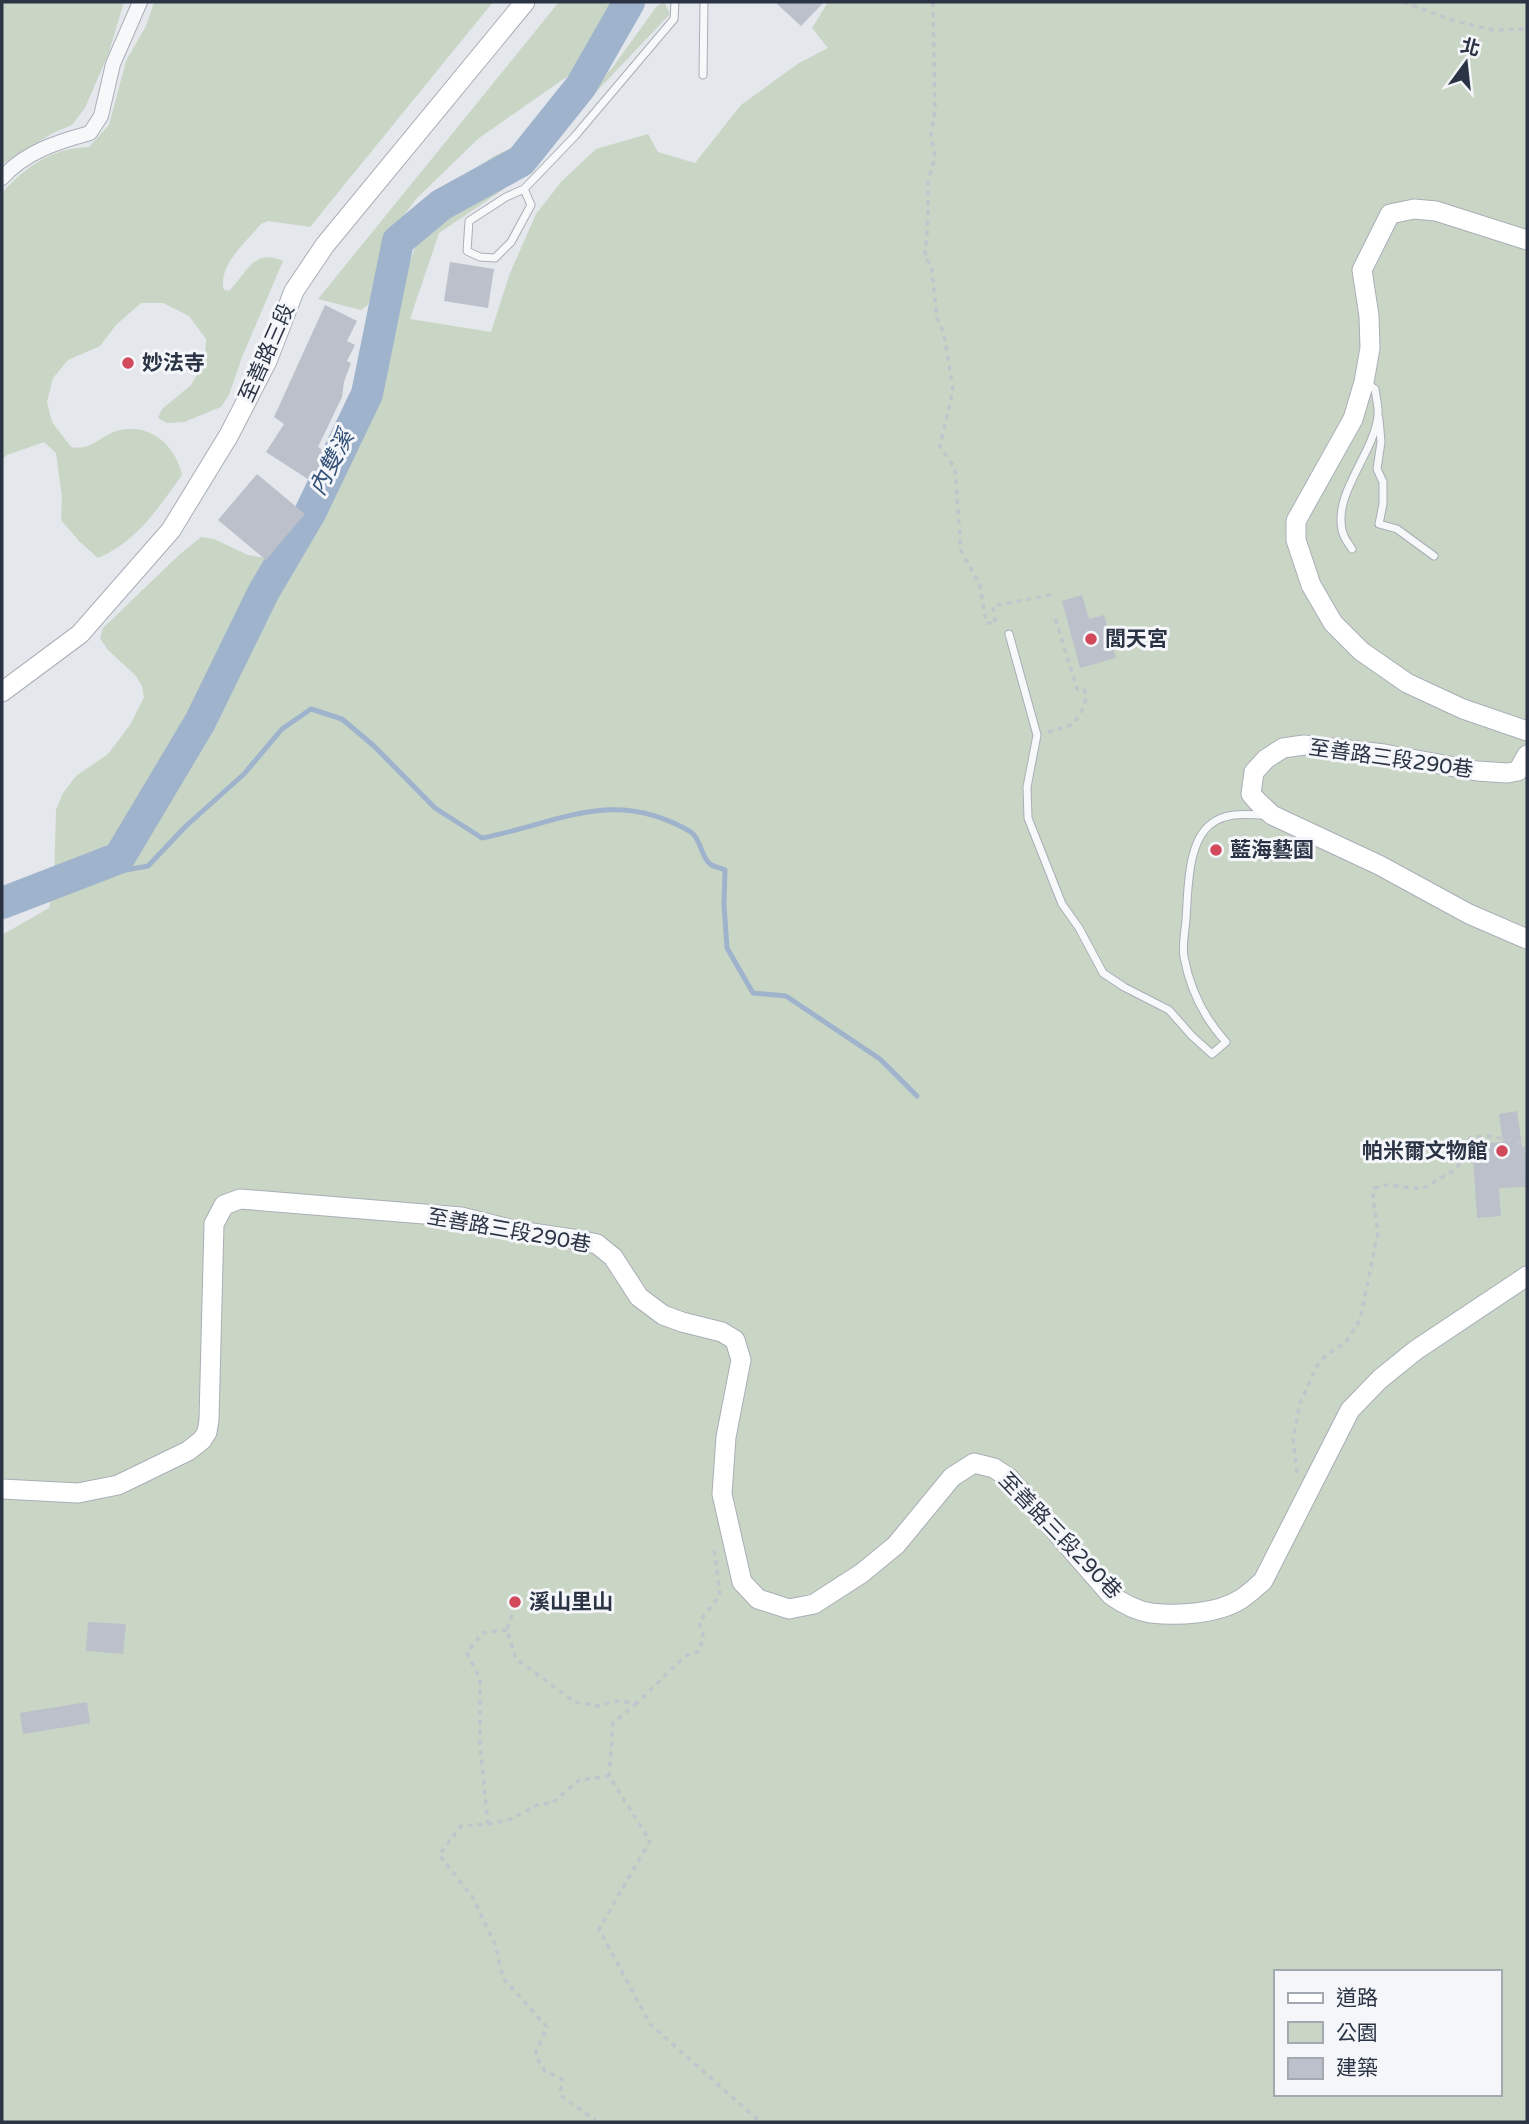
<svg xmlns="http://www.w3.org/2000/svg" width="1529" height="2124" viewBox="0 0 1529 2124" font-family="'Varela Round','Noto Sans TC',sans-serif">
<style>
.green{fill:#c9d6c5;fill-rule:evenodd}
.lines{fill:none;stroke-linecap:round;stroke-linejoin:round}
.stream{stroke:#9fb4cc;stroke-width:5}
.river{stroke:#9fb4cc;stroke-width:32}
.building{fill:#bbc0ca}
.lane-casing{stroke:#a9aeb7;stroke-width:9}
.street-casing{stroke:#a9aeb7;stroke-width:16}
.secondary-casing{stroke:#a9aeb7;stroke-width:21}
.path{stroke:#c2c5cb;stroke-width:3.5;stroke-dasharray:5 5;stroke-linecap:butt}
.lane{stroke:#f7f8fa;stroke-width:7}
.street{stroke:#f7f8fa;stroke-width:14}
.secondary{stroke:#fff;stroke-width:19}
.poi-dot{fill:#d1495b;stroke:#f4f6f9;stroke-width:2.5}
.labels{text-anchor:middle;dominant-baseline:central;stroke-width:6;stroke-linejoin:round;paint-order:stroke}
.street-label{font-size:21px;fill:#2b3445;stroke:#f4f6f9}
.poi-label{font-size:21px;font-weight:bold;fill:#2b3445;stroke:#f4f6f9;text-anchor:start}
.water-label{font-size:23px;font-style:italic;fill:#34527a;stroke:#f4f6f9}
</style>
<rect width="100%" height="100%" fill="#e4e7ec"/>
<g class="green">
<polygon points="2,2 124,2 109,52 85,108 72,125 55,132 2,164"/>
<path d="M154,2H493L310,227L268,221L261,224C247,241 217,266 224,290L229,291C246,275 253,247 283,261L242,357L229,395L221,407L184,422L167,423L158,418L162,409L191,385L205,361L206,339L189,316L163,303H141L116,325L100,346L68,360L53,378L47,402L52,422L71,447C92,451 98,437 117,431C148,421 176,445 182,475C158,508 138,541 98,558L79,541L61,520L62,498L56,453L44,442L7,455L2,460V193C27,166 51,148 89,147L109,125L126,61L146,26Z"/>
<polygon points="559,2 623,2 624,6 604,35 571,74 479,138 416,199 389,235 380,259 371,297 368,305 361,310 318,299"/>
<path d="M664,2L670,14L504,189L439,233L410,319L491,332L510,273L536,214L561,182L596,149L648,134L658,152L695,163L741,105L799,63L828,48L812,28L828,2H1527V2122H2V935L49,908L54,881L56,810L63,793L76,776L108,754L130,725L144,697L142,686L136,676L108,650L100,638L103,628L179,555L201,537L214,539L248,555L289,562L302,545L374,401L411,258L430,210L455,183L494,156L539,135L579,104L613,67L656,7ZM1275,1972H1499V2094H1275Z"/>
</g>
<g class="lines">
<path class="stream" d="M53,883L148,866L186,826L244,774L282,729L311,709L342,719L374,746L435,808L482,838C560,823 613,786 691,832C701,839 701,857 710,864C714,867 721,868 725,870L724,905L727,948L753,993L786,996L880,1059L917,1096"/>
<polyline class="river" points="2,903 119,858 200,722 263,593 310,513 367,394 398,241 441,205 521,161 581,86 629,2"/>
</g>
<g class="building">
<polygon points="775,2 824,2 801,26"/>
<polygon points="450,262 494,269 488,308 444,301"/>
<polygon points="325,305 357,321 347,341 355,345 347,361 351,363 344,382 342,397 318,447 331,455 314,483 266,452 284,424 274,417"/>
<polygon points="257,474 305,514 266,560 218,520"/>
<polygon points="1082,595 1089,619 1104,615 1116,658 1080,668 1062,601"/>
<polygon points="1517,1111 1522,1147 1525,1147 1526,1187 1499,1188 1501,1216 1477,1218 1472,1144 1503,1142 1499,1114"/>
<polygon points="88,1622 126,1624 123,1654 86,1651"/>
<polygon points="87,1702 90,1723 23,1734 20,1713"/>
</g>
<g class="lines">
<defs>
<g id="lane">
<polyline points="703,75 704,2"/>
<polyline points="524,189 531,205 511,242 495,258 480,257 467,251 469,221 506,197 524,189 575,136 674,19 675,2"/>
<polyline points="1379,419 1381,442 1377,469 1383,482 1383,504 1379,524 1397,529 1434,556"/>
<path d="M1352,549C1348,543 1343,537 1342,530C1334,492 1373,455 1378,416C1379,408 1376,398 1375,389L1364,382"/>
<path d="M1009,634L1037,735L1027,787L1028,818L1062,904L1079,928L1103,973L1124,987L1169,1010L1192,1036L1212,1054L1226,1042C1204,1018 1190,989 1184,957C1182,945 1185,931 1186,920C1188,892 1187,842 1211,824C1227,811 1248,815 1267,815"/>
</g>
<path id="street" d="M2,178C25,152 57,142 90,133L101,116L113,64L140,2"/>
<g id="secondary">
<polyline points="1527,240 1436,211 1414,209 1390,214 1362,270 1369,316 1370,348 1364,382 1353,419 1296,521 1296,540 1311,585 1333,623 1361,651 1407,683 1463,709 1527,731"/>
<polyline points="2,692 80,634 171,530 229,435 267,361 294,291 325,245 525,2"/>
<polyline points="1527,755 1518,771 1507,773 1477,771 1384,754 1304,745 1283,748 1266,759 1254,772 1251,794 1258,802 1272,815 1379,865 1469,914 1527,939"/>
<path d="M2,1489L78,1493L118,1485L188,1451L202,1440L207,1432L209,1420L214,1224L224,1205L240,1199L461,1217L518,1231L579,1240L597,1244L613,1257L639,1297L663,1315L682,1322L722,1332L735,1340L741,1360L726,1437L722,1494L742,1582L758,1599L789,1609L814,1604L862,1573L896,1545L952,1477L974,1463L994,1468L1009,1478L1111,1595C1122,1603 1137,1611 1151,1613C1178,1616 1218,1614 1241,1599C1249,1594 1256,1587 1263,1581L1350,1410L1380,1379L1416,1350L1527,1276"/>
</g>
</defs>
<use href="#lane" class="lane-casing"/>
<use href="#street" class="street-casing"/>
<use href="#secondary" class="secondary-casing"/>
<g class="path">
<polyline points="933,2 935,110 931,136 935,157 928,182 928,219 925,258 931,264 937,318 944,334 953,390 940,446 955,469 961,551 980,585 986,623 995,623"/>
<polyline points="1403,2 1452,20 1493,30 1527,29"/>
<polyline points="995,622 993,606 1055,594"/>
<path d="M1048,732L1072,725C1080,714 1089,703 1084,689H1077L1055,617"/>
<polyline points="1297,1473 1293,1439 1300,1403 1317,1366 1326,1355 1346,1342 1360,1320 1378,1232 1373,1198 1374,1188 1387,1185 1422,1189 1456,1169 1461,1162 1470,1137 1490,1136 1527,1144"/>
<polyline points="515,1605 507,1630 516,1659 575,1702 598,1706 616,1701 637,1703 685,1656 700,1651 703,1634 699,1622 720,1595 714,1548"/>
<polyline points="507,1630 482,1633 467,1653 480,1679 480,1746 488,1824 461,1826 439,1855 472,1896 495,1944 503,1978 547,2027 535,2055 545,2071 562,2079 560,2095 595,2120 595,2122"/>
<polyline points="637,1703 613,1723 609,1776 650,1841 599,1929 650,2024 758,2120 763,2122"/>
<polyline points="488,1824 509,1820 539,1804 552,1803 579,1780 609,1776"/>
</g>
<use href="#lane" class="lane"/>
<use href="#street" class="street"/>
<use href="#secondary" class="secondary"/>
</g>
<g class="poi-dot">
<circle cx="128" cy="363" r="7"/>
<circle cx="1091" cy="639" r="7"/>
<circle cx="1216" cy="850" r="7"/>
<circle cx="1502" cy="1151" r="7"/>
<circle cx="515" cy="1602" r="7"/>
</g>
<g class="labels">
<g class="street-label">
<text transform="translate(267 353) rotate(-66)">至善路三段</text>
<text transform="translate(1391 759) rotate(8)">至善路三段290巷</text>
<text transform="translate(509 1231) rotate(10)">至善路三段290巷</text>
<text transform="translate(1060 1536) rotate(46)">至善路三段290巷</text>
</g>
<g class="poi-label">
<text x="142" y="363">妙法寺</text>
<text x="1105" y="639">閭天宮</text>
<text x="1230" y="850">藍海藝園</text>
<text x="1488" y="1151" text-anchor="end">帕米爾文物館</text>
<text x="529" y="1602">溪山里山</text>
</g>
<g class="water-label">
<text transform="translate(332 463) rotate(-63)">內雙溪</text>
</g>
</g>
<rect width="1529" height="2124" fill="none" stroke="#2b3445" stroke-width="7"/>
<rect x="1274" y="1970" width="228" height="126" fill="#f4f6f9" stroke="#a4a8b1" stroke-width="2"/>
<rect x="1288" y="1993" width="35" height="10" fill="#ffffff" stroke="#a4a8b1" stroke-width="2"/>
<text x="1336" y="2005" font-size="21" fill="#2b3445">道路</text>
<rect x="1288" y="2022" width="35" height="21" fill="#c9d6c5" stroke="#a4a8b1" stroke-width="2"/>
<text x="1336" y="2040" font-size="21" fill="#2b3445">公園</text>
<rect x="1288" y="2058" width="35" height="21" fill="#bbc0ca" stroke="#a4a8b1" stroke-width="2"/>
<text x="1336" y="2075" font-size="21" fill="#2b3445">建築</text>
<g transform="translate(1466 63) rotate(15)" stroke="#f4f6f9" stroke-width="5" paint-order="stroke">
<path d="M0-5L12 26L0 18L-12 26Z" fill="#2b3445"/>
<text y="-10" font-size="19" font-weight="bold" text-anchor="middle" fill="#2b3445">北</text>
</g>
</svg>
